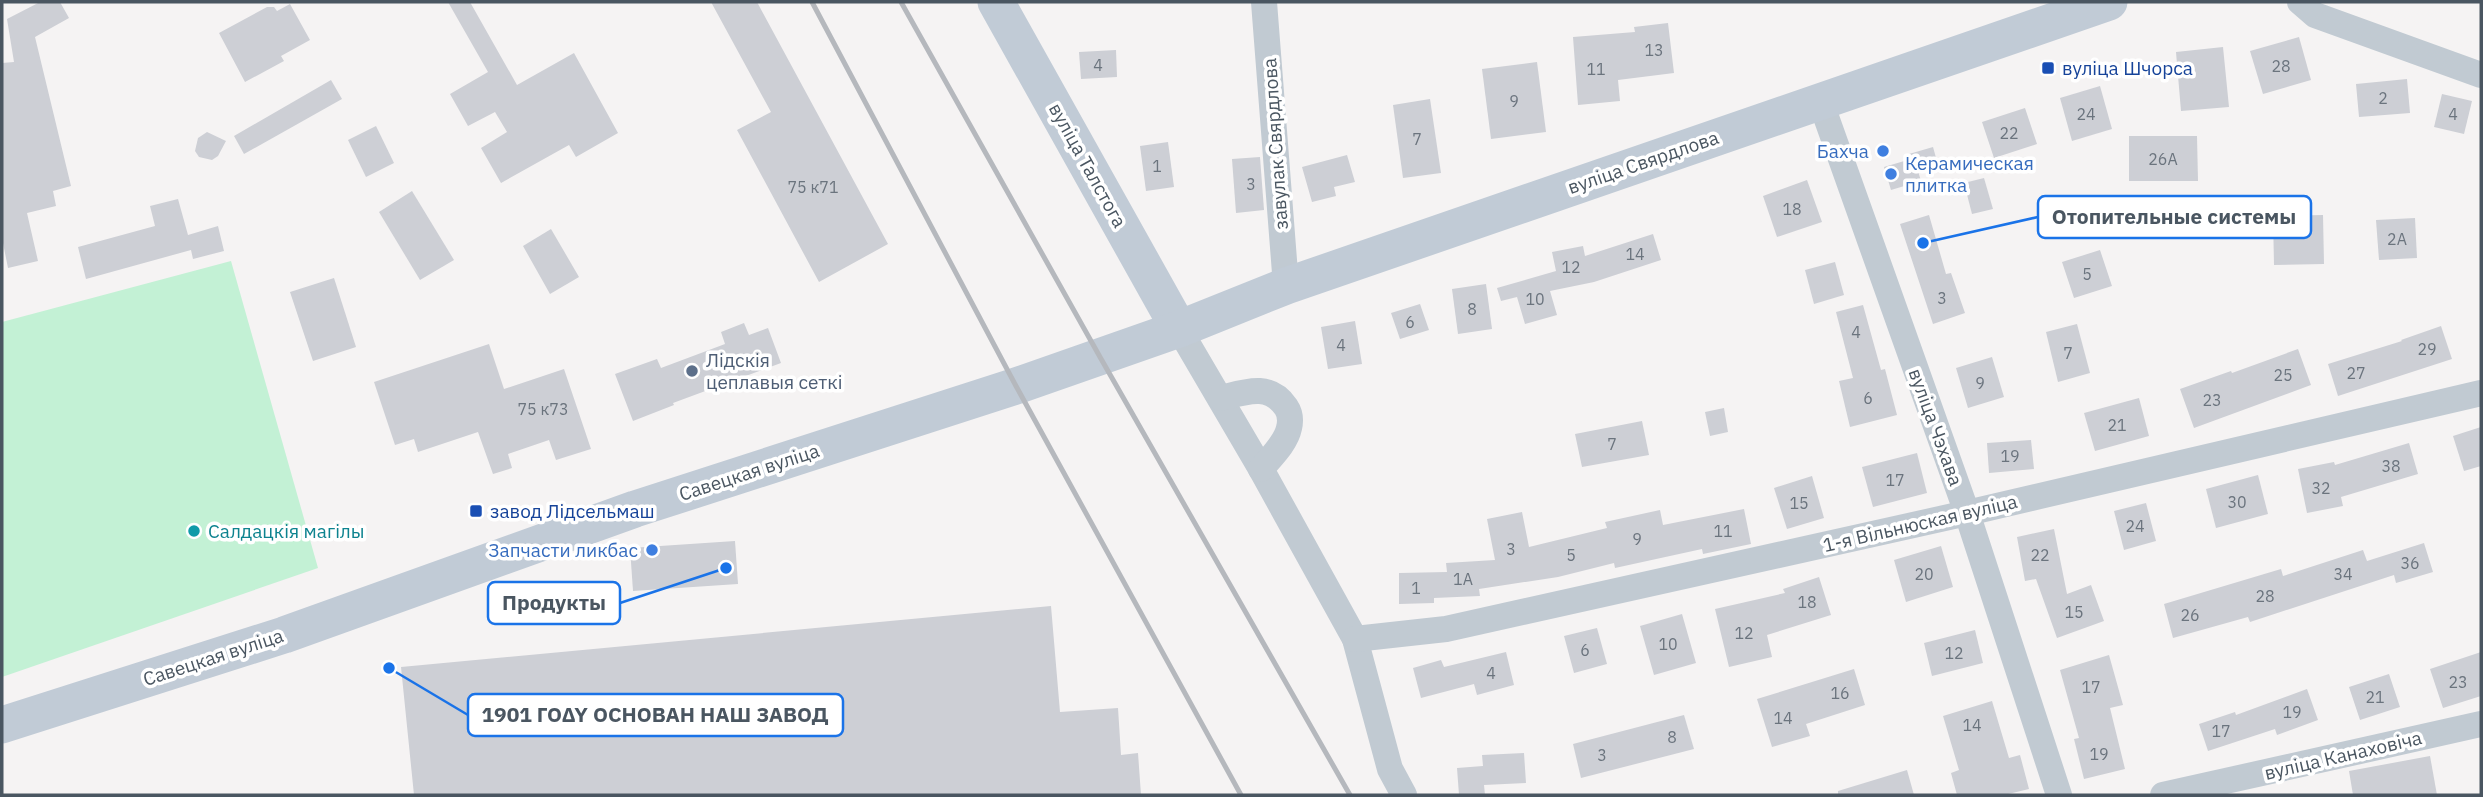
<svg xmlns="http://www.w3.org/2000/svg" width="2483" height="797" viewBox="0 0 2483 797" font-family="'IBM Plex Sans',sans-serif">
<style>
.green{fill:#c3f1d5}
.building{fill:#cdcfd5}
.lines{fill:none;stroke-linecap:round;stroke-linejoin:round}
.minor{stroke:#c1cad2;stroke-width:26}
.secondary{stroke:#c1cbd6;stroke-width:37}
.rail{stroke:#b5b8bd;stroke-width:5}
.transit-dot{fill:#1a4fb4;stroke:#fff;stroke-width:2.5}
.shop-dot{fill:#3f7fe0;stroke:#fff;stroke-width:2.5}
.service-dot{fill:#5c6f8a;stroke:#fff;stroke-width:2.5}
.culture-dot{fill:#0f9aa8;stroke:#fff;stroke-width:2.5}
.labels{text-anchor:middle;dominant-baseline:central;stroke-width:7;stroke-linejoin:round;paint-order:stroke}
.number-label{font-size:16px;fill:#6b747e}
.transit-label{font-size:19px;fill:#164399;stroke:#fff;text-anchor:start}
.street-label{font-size:19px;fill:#4a5661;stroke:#fff}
.shop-label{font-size:19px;fill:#366cbe;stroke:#fff;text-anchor:end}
.service-label{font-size:19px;fill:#4e5e75;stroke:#fff;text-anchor:start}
.culture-label{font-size:19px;fill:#0d838f;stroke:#fff;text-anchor:start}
.leader{fill:none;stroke:#1a73e8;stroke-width:2.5}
.callout-dot{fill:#1a73e8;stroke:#fff;stroke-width:2.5}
.callout{fill:#fff;stroke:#1a73e8;stroke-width:2.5}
.callout-label{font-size:21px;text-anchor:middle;font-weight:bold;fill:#4a5661}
</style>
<rect width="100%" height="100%" fill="#f5f3f3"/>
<polygon class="green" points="231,261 318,568 2,677 2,322"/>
<g class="building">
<polygon points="40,2 60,2 69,18 35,37 71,186 53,191 56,206 27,213 38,261 8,268 2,238 2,63 14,62 7,19"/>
<polygon points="448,2 470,2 517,85 574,53 618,133 576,157 569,145 501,183 481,148 507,132 495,112 468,126 450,94 488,72"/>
<polygon points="711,2 757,2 888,244 819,282 737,130 771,112"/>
<polygon points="290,4 310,40 281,56 284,61 245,82 219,33 267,7 274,7 277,11"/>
<polygon points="1668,23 1674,73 1618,80 1620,101 1578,105 1573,37 1635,32 1634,27"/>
<polygon points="2299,37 2311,80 2263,94 2250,51"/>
<polygon points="2223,47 2229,107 2181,111 2176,52"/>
<polygon points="1116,50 1117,77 1081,79 1079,52"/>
<polygon points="1537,62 1546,132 1491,139 1482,69"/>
<polygon points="2407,79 2410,113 2359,117 2356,84"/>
<polygon points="331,80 342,99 244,154 234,136"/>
<polygon points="2100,86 2112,129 2072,141 2060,98"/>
<polygon points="2442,94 2472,101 2464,134 2434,127"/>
<polygon points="1430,99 1441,173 1403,178 1393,105"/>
<polygon points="2025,108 2037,144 1994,158 1982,122"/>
<polygon points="376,126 394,163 366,177 348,140"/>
<polygon points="207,132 226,141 218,156 212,160 199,157 195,151 198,138"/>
<polygon points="2129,136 2197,136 2198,181 2129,181"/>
<polygon points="1168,142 1174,187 1146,191 1140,146"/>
<polygon points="1933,147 1938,165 1918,171 1921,181 1891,190 1884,167 1911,159 1909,154"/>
<polygon points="1347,155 1355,182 1334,187 1336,196 1312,202 1302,167"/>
<polygon points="1260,157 1264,210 1236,213 1232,159"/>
<polygon points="1984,178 1993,209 1972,214 1964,183"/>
<polygon points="1807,180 1822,222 1777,237 1763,196"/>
<polygon points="412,191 454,260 420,280 379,212"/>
<polygon points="178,199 188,235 218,226 224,251 193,259 191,250 86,279 78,247 155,226 150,206"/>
<polygon points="1929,215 1946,274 1951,273 1965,313 1933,324 1900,224"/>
<polygon points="2323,215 2324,264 2274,265 2273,216"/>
<polygon points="2415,218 2417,258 2379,260 2376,220"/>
<polygon points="551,229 579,277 550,294 523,246"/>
<polygon points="1653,234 1661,260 1594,282 1550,291 1557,315 1525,324 1517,297 1501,301 1497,288 1556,271 1552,252 1583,246 1585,256"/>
<polygon points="2100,250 2112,286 2074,298 2062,262"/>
<polygon points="1835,262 1844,295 1814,304 1805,270"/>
<polygon points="334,278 356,347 313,361 290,292"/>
<polygon points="1486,284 1492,329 1458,334 1452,289"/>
<polygon points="1420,304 1429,330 1400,339 1391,313"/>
<polygon points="1863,305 1881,370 1885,369 1897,415 1850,427 1839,381 1853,378 1836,312"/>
<polygon points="1355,321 1362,364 1328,369 1321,327"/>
<polygon points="744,323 749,335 768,328 781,363 673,403 674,405 633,421 615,374 657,359 661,368 725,344 721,332"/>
<polygon points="2077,324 2090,373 2058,382 2046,332"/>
<polygon points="2441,326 2452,359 2338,396 2328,364 2402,341 2401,340"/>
<polygon points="489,344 504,389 564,369 591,449 556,460 549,440 508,454 512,468 493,474 478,432 418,452 414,439 395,445 374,382"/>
<polygon points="2298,349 2311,385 2194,428 2180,389 2231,371 2232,373"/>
<polygon points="1992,357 2004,397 1968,408 1956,368"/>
<polygon points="2139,398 2149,436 2095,451 2084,413"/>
<polygon points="1724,408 1728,432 1710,436 1705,412"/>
<polygon points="1642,421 1649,455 1582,467 1575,434"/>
<polygon points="2481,427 2481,466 2464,471 2453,436"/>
<polygon points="2031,440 2034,469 1989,473 1987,443"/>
<polygon points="2409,443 2418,474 2341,497 2343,506 2307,513 2298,469 2334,462 2335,465"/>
<polygon points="1917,453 1927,493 1873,507 1862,467"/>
<polygon points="2258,475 2268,514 2216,528 2206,489"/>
<polygon points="1812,476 1824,518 1787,529 1774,488"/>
<polygon points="2146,503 2156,541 2124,550 2114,511"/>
<polygon points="1744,509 1751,544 1703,554 1702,549 1615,568 1614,563 1558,577 1479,589 1480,596 1434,598 1434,603 1399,604 1399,573 1447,572 1446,563 1495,560 1487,519 1522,512 1529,547 1607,528 1605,522 1660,510 1663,525"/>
<polygon points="2054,529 2067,594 2091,585 2104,621 2057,638 2036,579 2025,581 2017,537"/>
<polygon points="735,541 738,584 633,591 630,548"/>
<polygon points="2424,543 2433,572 2396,583 2394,575 2250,622 2248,617 2173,638 2164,604 2281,569 2283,576 2363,550 2367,561"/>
<polygon points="1941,546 1953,587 1906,602 1894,560"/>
<polygon points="1819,577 1831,615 1767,635 1772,657 1729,667 1715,609 1785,593 1783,589"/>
<polygon points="1051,606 1060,712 1118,708 1121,755 1138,753 1141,795 414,795 401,667"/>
<polygon points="1682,614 1696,663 1654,675 1640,626"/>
<polygon points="1597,628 1607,664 1574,673 1564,636"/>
<polygon points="1975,630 1983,663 1932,676 1924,643"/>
<polygon points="1506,652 1514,685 1477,695 1474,684 1421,698 1413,668 1441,660 1444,667"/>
<polygon points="2481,652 2481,696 2443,708 2430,669"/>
<polygon points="2109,655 2123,705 2110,708 2125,769 2084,779 2074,739 2079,738 2060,670"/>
<polygon points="1854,669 1865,705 1806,724 1810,736 1772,747 1757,699"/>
<polygon points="2389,674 2400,707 2360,720 2349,687"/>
<polygon points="2307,689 2318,720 2277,735 2275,729 2208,751 2199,724 2235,712 2236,715"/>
<polygon points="1992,701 2009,758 2020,755 2029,789 2004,795 1957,795 1951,773 1959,770 1943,716"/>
<polygon points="1684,715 1694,749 1581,778 1573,744"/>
<polygon points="1524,753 1526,783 1484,785 1485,795 1459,795 1457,768 1483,766 1482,755"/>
<polygon points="2430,756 2437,795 2353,795 2349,771"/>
<polygon points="1907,770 1914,795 1838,795 1838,791"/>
</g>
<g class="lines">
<g class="minor">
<polyline points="1264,2 1286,286"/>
<polyline points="2300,2 2315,15 2481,75"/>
<polyline points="1820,100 1967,513 2059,795"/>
<polyline points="1179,329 1261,469 1355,639 1390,769 1404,795"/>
<path d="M1221,398C1245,392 1269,382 1286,407C1290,413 1291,420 1289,428C1286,443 1271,457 1261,469"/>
<polyline points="1355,639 1446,629 1967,513 2481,393"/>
<polyline points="2163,795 2481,724"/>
</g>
<g class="secondary">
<polyline points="996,2 1179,329"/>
<polyline points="2,725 284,635 635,509 1016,386 1179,329 1286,286 2109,2"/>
</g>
<g class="rail">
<polyline points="812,2 1016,386 1241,795"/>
<polyline points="901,2 1100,357 1350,795"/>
</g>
</g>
<g class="transit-dot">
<rect x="2041" y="61" width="14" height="14" rx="3.5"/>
<rect x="469" y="504" width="14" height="14" rx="3.5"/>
</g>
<g class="shop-dot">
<circle cx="1883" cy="151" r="7"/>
<circle cx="1891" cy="174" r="7"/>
<circle cx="652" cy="550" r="7"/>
</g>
<circle class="service-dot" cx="692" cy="371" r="7"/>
<circle class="culture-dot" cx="194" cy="531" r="7"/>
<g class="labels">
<g class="number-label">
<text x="1654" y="50">13</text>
<text x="1098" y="65">4</text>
<text x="2281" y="66">28</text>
<text x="1596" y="69">11</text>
<text x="2383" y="98">2</text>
<text x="1514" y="101">9</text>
<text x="2086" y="114">24</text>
<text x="2453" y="114">4</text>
<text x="2009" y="133">22</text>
<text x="1417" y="139">7</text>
<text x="2163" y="159">26А</text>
<text x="1157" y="166">1</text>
<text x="1251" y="184">3</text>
<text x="813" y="187">75 к71</text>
<text x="1792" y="209">18</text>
<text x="2397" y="239">2А</text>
<text x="1635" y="254">14</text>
<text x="1571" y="267">12</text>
<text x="2087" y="274">5</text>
<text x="1942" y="298">3</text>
<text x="1535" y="299">10</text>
<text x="1472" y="309">8</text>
<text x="1410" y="322">6</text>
<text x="1856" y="332">4</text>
<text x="1341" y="345">4</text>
<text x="2427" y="349">29</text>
<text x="2068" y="353">7</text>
<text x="2356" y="373">27</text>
<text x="2283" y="375">25</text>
<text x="1980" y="383">9</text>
<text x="1868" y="398">6</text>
<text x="2212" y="400">23</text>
<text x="543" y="409">75 к73</text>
<text x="2117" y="425">21</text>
<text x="1612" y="444">7</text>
<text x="2010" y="456">19</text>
<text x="2391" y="466">38</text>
<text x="1895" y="480">17</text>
<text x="2321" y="488">32</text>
<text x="2237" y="502">30</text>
<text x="1799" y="503">15</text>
<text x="2135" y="526">24</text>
<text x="1723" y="531">11</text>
<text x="1637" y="539">9</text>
<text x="1511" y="549">3</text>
<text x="1571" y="555">5</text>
<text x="2040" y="555">22</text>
<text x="2410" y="563">36</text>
<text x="1924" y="574">20</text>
<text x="2343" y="574">34</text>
<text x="1463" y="579">1А</text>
<text x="1416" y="588">1</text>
<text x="2265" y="596">28</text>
<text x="1807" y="602">18</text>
<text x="2074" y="612">15</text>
<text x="2190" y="615">26</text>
<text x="1744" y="633">12</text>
<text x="1668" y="644">10</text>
<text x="1585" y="650">6</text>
<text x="1954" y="653">12</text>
<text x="1491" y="673">4</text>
<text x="2458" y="682">23</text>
<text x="2091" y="687">17</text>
<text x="1840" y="693">16</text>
<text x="2375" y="697">21</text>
<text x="2292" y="712">19</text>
<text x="1783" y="718">14</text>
<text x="1972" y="725">14</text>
<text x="2221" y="731">17</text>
<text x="1672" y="737">8</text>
<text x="2099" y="754">19</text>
<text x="1602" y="755">3</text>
</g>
<g class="transit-label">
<text x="2062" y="68">вуліца Шчорса</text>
<text x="490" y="511">завод Лідсельмаш</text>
</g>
<g class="street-label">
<text transform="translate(1275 144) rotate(-94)">завулак Свярдлова</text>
<text transform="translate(1643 162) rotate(-19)">вуліца Свярдлова</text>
<text transform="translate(1088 165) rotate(61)">вуліца Талстога</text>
<text transform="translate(1936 427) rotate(70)">вуліца Чэхава</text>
<text transform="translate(749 472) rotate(-18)">Савецкая вуліца</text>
<text transform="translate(1920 523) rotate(-13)">1-я Вільнюская вуліца</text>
<text transform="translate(213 657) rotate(-18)">Савецкая вуліца</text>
<text transform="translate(2343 755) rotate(-13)">вуліца Канаховіча</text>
</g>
<g class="shop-label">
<text x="1869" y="151">Бахча</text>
<text x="1905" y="163" text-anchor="start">Керамическая<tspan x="1905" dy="22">плитка</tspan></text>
<text x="638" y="550">Запчасти ликбас</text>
</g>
<g class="service-label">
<text x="706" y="360">Лідскія<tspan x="706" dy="22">цеплавыя сеткі</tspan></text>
</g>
<g class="culture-label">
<text x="208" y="531">Салдацкія магілы</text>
</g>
</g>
<path class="leader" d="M1923 243L2038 217M726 568L620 603M389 668L468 715"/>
<g class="callout-dot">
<circle cx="1923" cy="243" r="7"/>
<circle cx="726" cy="568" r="7"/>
<circle cx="389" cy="668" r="7"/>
</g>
<g class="callout">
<rect x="2038" y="196" width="273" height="42" rx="7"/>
<rect x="488" y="582" width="132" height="42" rx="7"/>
<rect x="468" y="694" width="375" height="42" rx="7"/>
</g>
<g class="callout-label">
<text x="2174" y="224">Отопительные системы</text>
<text x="554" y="610">Продукты</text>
<text x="655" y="722">1901 ΓΟΔΥ ОСНОВАН НАШ ЗАВОД</text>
</g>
<rect width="2483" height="797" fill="none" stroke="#4a5661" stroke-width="7"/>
</svg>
